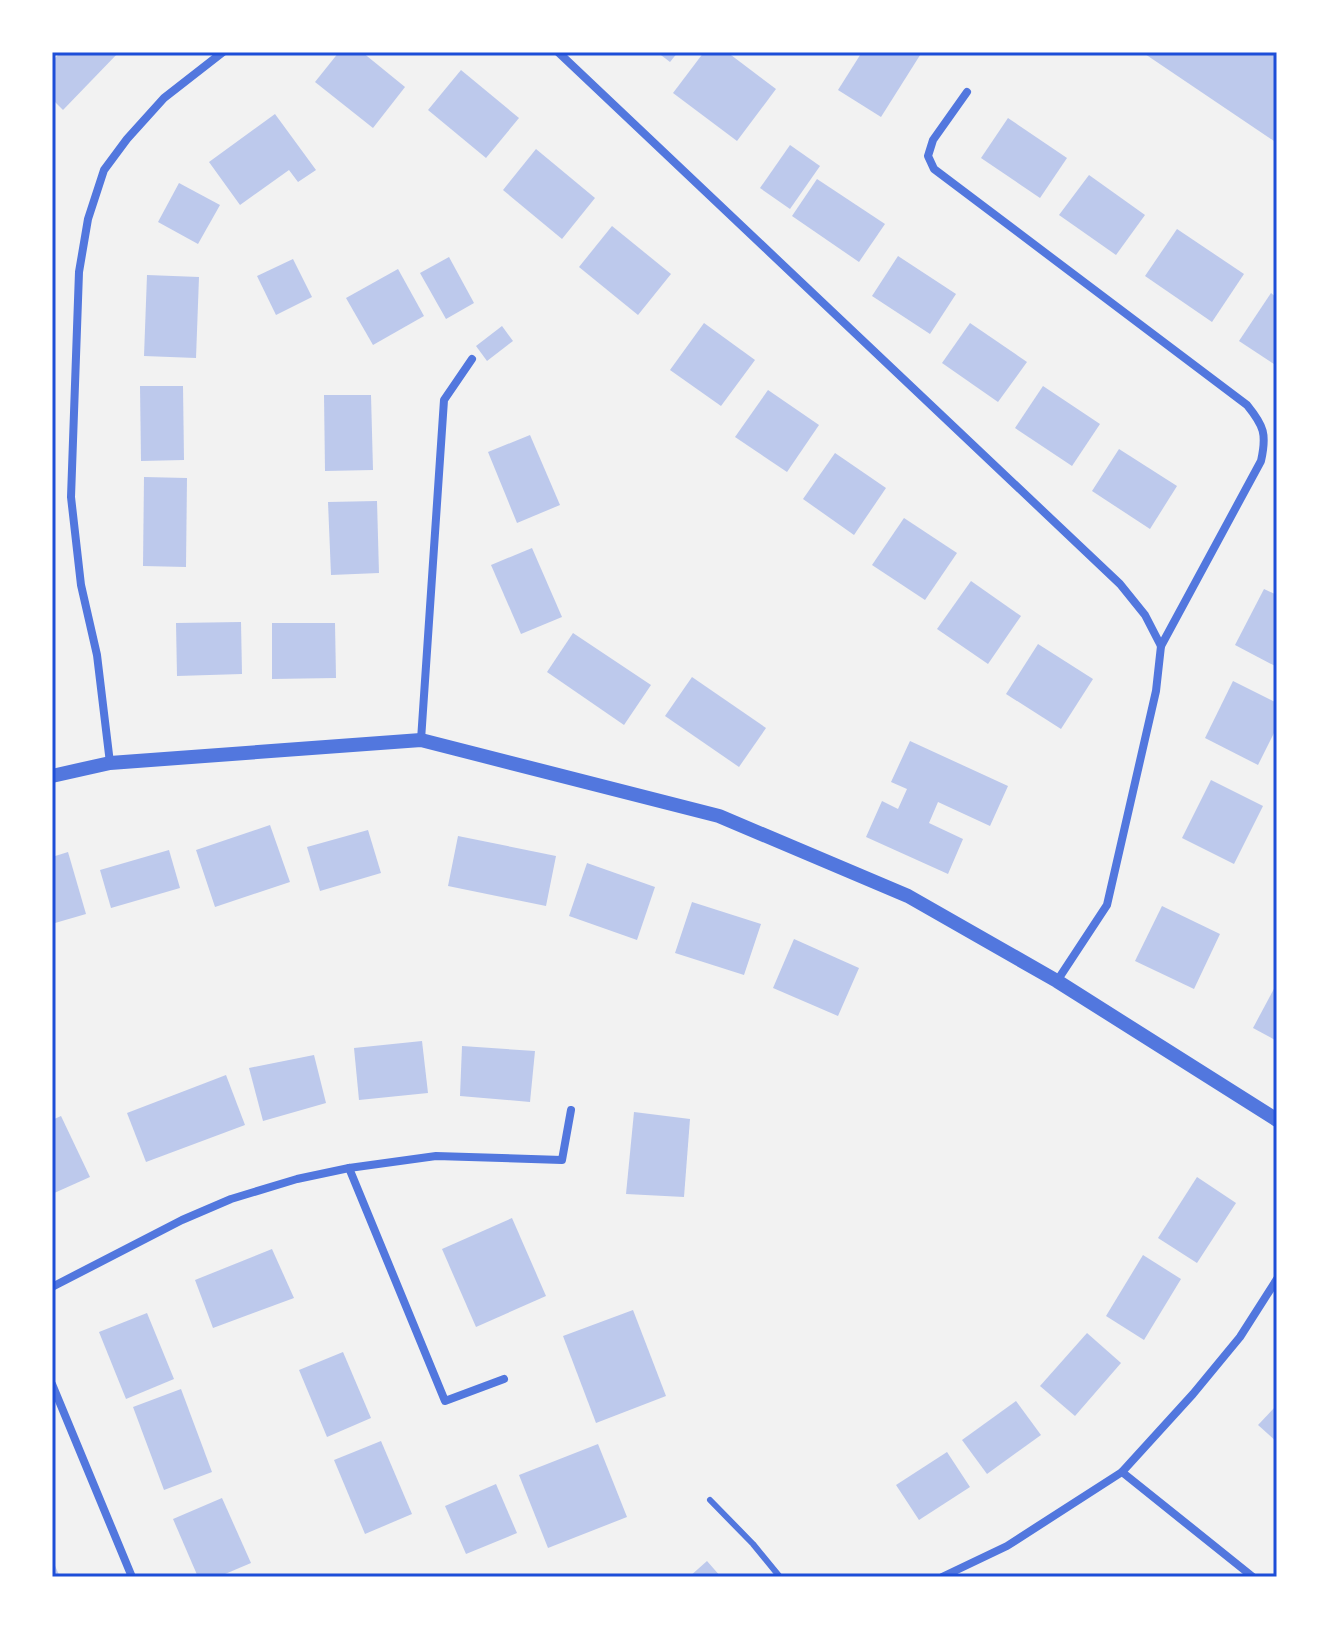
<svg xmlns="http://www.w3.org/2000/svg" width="1329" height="1629" viewBox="0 0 1329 1629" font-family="Rubik,sans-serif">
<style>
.building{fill:#bdc9ec}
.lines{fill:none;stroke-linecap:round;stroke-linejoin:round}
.service{stroke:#5277de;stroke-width:6}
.minor{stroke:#5277de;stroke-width:8}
.tertiary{stroke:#5277de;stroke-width:14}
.neatline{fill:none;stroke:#1d4ed8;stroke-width:3}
</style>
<rect width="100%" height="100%" fill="#f2f2f2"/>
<g class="building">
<polygon points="61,52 119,52 63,110 52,99 52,61"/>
<polygon points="339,52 362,52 405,87 373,128 315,82"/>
<polygon points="657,52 678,52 670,62"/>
<polygon points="704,52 727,52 776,89 737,141 673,93"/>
<polygon points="862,52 922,52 881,117 838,90"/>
<polygon points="1142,52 1277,52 1277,143"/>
<polygon points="461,70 519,118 486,158 428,110"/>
<polygon points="275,114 316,170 298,182 289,170 240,205 209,162"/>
<polygon points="1008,118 1067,158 1040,198 981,158"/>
<polygon points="790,145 820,166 790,209 760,188"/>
<polygon points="536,149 595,198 562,239 503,190"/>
<polygon points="1089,175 1145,215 1116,255 1059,215"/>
<polygon points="817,179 885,224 859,262 792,216"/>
<polygon points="179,183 220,205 198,244 158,222"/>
<polygon points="612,226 671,274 638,315 579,267"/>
<polygon points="1177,229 1244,274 1212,322 1145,276"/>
<polygon points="898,256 956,294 930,334 872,296"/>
<polygon points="449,257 474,303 446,319 420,273"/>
<polygon points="293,259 312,297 276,315 257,276"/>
<polygon points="398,269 424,316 373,345 346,298"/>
<polygon points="147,275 199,277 196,358 144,356"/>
<polygon points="1271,293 1277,298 1277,366 1239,341"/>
<polygon points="704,323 755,360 721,406 670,370"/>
<polygon points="970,323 1027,362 998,402 942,363"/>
<polygon points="502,326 513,341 487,361 476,346"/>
<polygon points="140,386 183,386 184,460 141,461"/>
<polygon points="1043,386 1100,424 1072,466 1015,428"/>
<polygon points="768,390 819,425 787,472 735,437"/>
<polygon points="324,395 371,395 373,470 325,471"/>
<polygon points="530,435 560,505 517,523 488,452"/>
<polygon points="1119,449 1177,486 1150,529 1092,491"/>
<polygon points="835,453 886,488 854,535 803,499"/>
<polygon points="144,477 187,478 186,567 143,566"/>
<polygon points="377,501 379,573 331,575 328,502"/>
<polygon points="904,518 957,553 925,600 872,565"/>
<polygon points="532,548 562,617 521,634 491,565"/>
<polygon points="971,581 1021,616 988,664 937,629"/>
<polygon points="1264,589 1277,595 1277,667 1235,645"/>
<polygon points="241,622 242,674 177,676 176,623"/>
<polygon points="272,623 335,623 336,678 272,679"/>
<polygon points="573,633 651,685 624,725 547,672"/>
<polygon points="1038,644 1093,679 1061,729 1006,694"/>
<polygon points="692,677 766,728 739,767 665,716"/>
<polygon points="1233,681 1277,703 1277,727 1258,765 1205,738"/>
<polygon points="910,741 1008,786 990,826 938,802 929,823 963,839 948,874 866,837 882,801 898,809 907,789 891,782"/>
<polygon points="1211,780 1263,806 1234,864 1182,838"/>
<polygon points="270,825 290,882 215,907 196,850"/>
<polygon points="368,830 381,873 320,891 307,847"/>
<polygon points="458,836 556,856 546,906 448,886"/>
<polygon points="169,850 180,888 111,908 100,870"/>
<polygon points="68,852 86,914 55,923 52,913 52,857"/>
<polygon points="587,863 655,887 637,940 569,916"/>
<polygon points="692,902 761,924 744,975 675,953"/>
<polygon points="1162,906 1220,934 1194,989 1135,961"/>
<polygon points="794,939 859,968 838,1016 773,988"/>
<polygon points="1277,983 1277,1041 1253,1028"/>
<polygon points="422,1041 428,1093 359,1100 354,1048"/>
<polygon points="462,1046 535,1051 530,1102 460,1096"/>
<polygon points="314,1055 326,1103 263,1121 249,1068"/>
<polygon points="226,1075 245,1125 146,1162 127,1113"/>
<polygon points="634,1112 690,1119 684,1197 626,1194"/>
<polygon points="61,1116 90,1177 52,1194 52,1120"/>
<polygon points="1197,1177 1236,1203 1197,1263 1158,1238"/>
<polygon points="512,1218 546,1296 476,1327 442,1249"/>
<polygon points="272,1249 294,1298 213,1328 195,1280"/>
<polygon points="1143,1255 1181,1279 1144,1340 1106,1316"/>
<polygon points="633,1310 666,1396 596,1423 563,1336"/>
<polygon points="147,1313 174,1379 126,1399 99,1332"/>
<polygon points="1087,1333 1121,1363 1075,1416 1040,1386"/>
<polygon points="343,1352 371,1418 327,1437 299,1370"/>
<polygon points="181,1389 212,1472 164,1490 133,1407"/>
<polygon points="1016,1401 1041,1435 987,1474 962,1440"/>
<polygon points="1277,1405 1277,1442 1258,1425"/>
<polygon points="381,1441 412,1514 365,1534 334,1460"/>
<polygon points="598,1444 627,1517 548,1548 519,1475"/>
<polygon points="947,1452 970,1487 919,1520 896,1485"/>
<polygon points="496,1484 517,1533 466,1554 445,1506"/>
<polygon points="222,1498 251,1563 218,1577 198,1577 173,1519"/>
<polygon points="52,1559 60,1577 52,1577"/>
<polygon points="707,1561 721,1577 689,1577"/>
</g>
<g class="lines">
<polyline class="service" points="710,1500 753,1544 780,1577"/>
<g class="minor">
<polyline points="558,52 1120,584 1145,615 1161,646 1156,691 1107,905 1057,981"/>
<path d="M967,92L933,140L928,156L934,169L1247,405C1264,426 1267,434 1261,461L1161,646"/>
<polyline points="421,740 444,400 472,359"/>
<polyline points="110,763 97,655 81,585 71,497 79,272 88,219 104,170 127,139 164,98 223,52"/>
<polyline points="349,1168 445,1401 504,1379"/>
<polyline points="52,1287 182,1220 231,1199 297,1179 349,1168 436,1156 562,1160 571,1110"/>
<polyline points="52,1384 132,1577"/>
<polyline points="1122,1472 1253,1577"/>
<polyline points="942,1577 1007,1546 1122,1472 1193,1394 1240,1337 1277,1279"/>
</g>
<polyline class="tertiary" points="52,776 110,763 421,740 719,816 908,896 1057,981 1277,1120"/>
</g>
<rect width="1329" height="1629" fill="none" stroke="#ffffff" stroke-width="108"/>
<rect x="54" y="54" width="1221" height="1521" class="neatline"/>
</svg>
